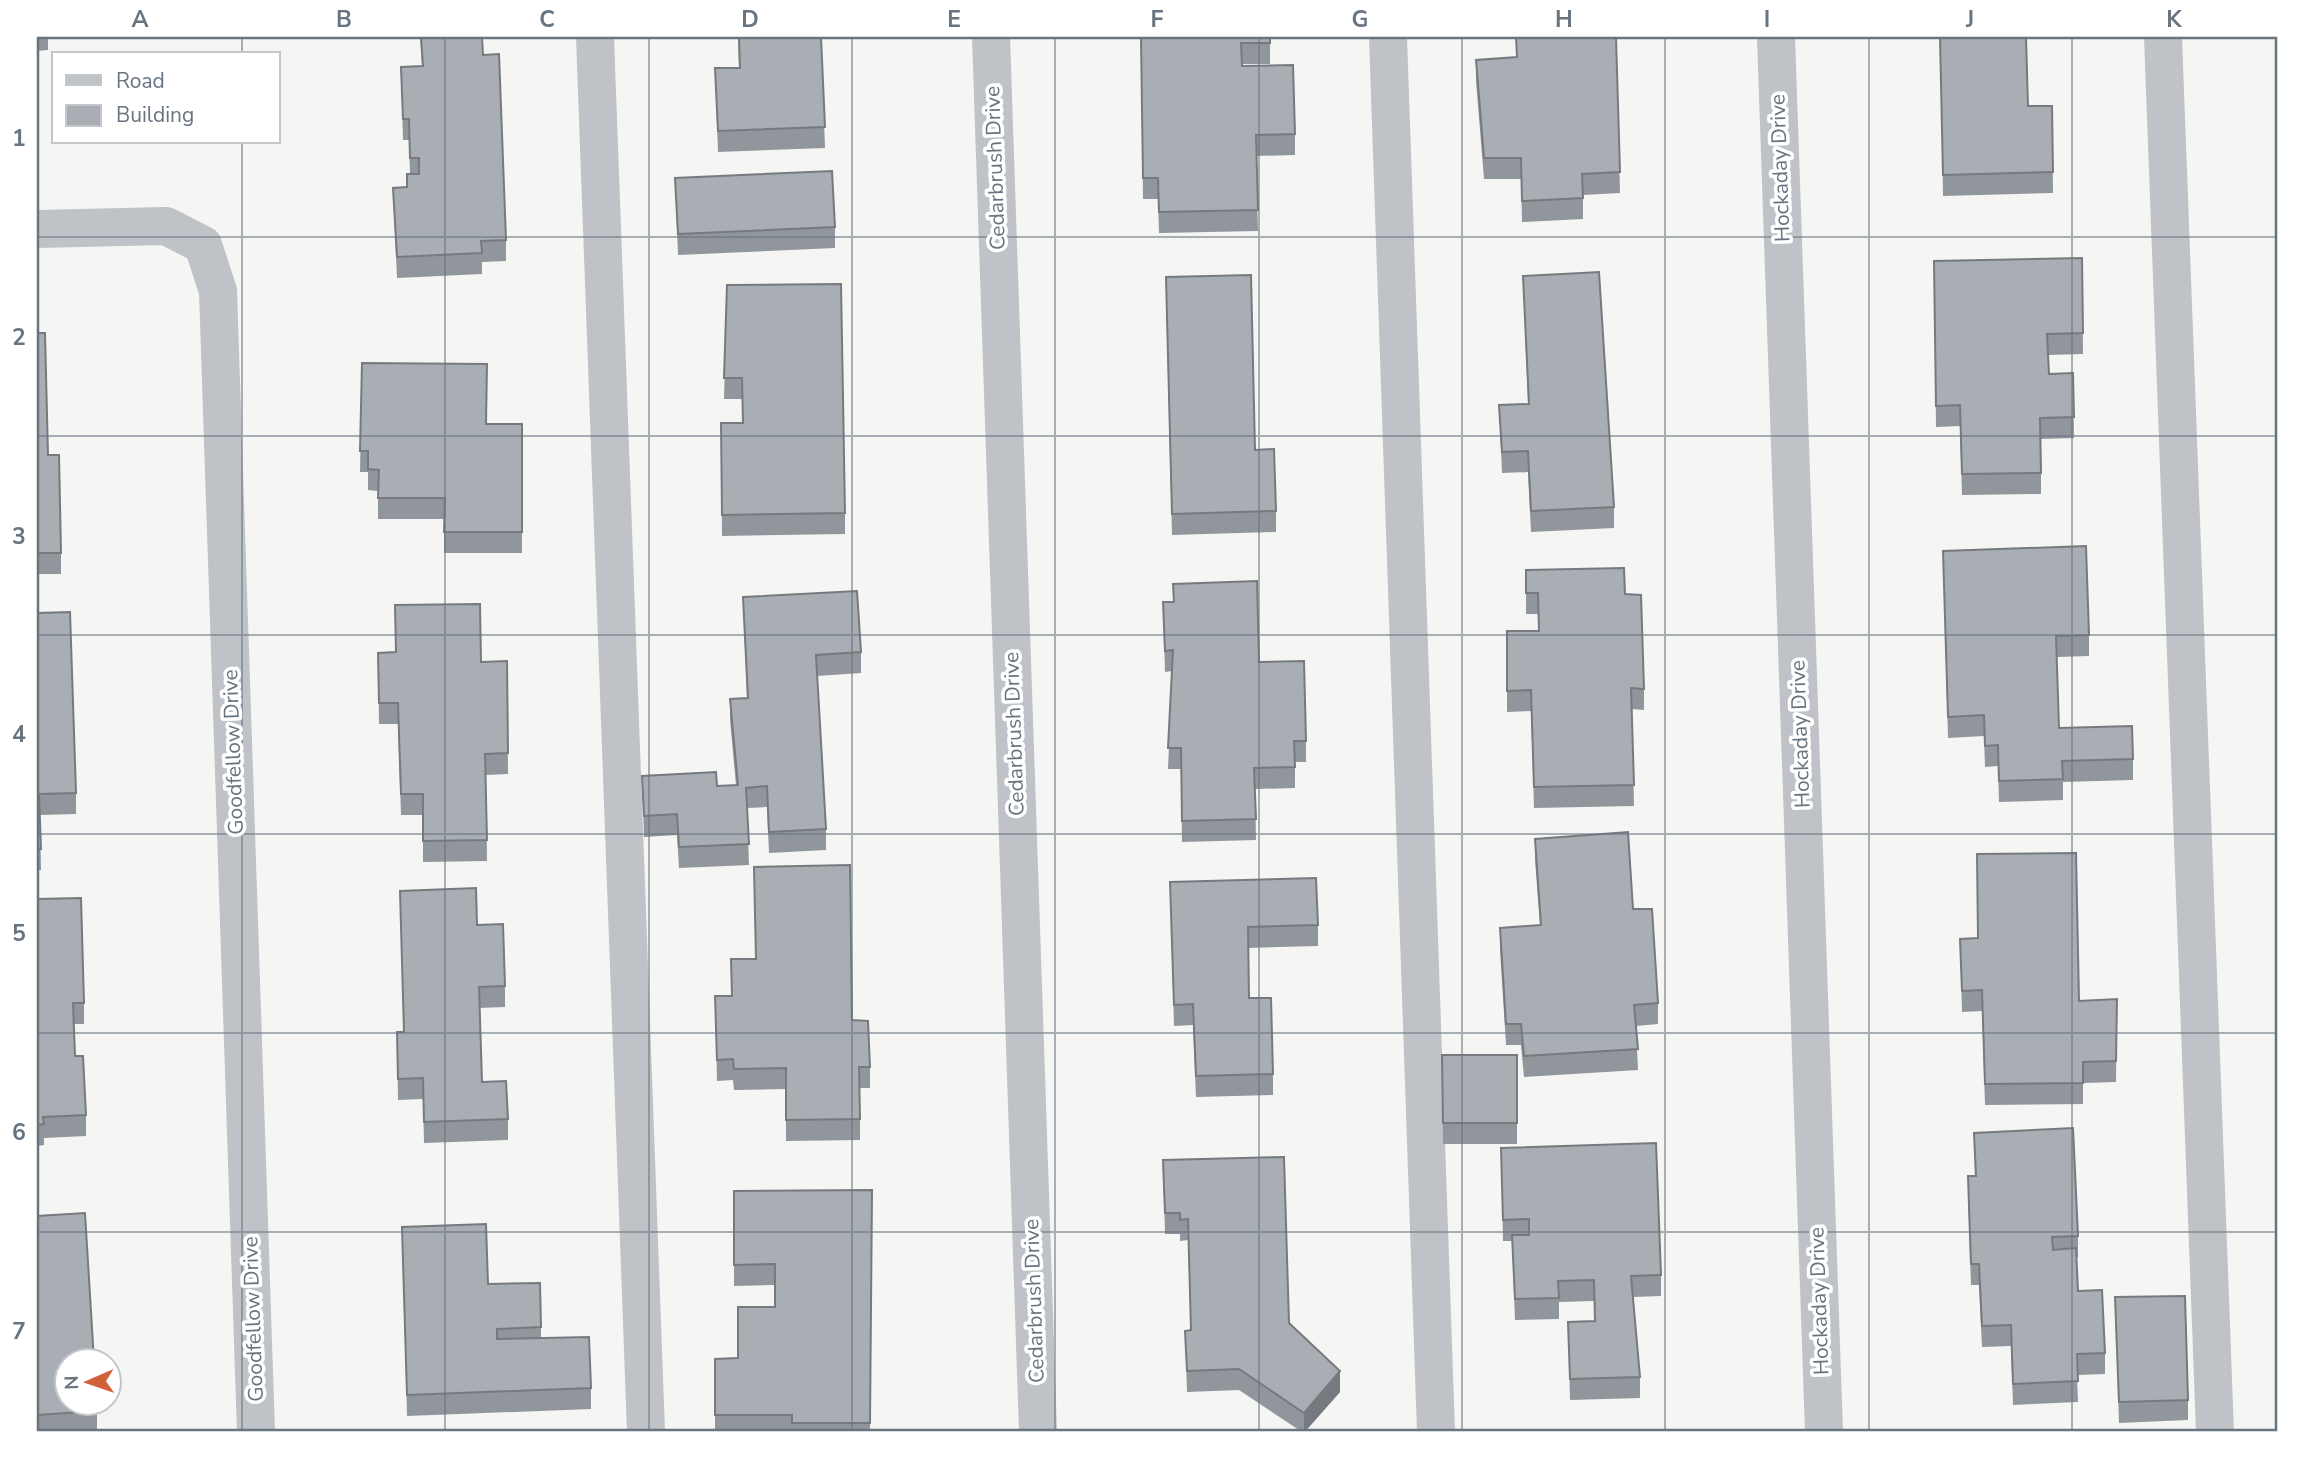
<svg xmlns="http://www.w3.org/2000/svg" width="2314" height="1469" viewBox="0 0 2314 1469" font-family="'Nunito Sans',sans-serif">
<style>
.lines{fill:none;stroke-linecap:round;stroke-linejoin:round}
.minor{stroke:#bfc2c6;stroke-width:38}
.wall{fill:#90969b}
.shaded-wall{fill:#767a7e}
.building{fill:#a8aeb4;stroke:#767a7e;stroke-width:2}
.grid{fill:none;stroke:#687480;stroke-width:2;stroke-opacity:0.55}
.labels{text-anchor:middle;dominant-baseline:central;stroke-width:7;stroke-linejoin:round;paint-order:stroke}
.street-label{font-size:21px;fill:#687480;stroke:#fff}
.neatline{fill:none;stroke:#687480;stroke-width:2.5}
.grid-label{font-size:23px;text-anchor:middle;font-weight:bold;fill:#687480}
</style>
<rect width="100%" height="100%" fill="#f5f6f3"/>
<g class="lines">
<g class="minor">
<polyline points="595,37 646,1432"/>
<polyline points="991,37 1038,1432"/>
<polyline points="1388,37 1436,1432"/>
<polyline points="1776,37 1824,1432"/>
<polyline points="2163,37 2215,1432"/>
<polyline points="37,229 166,226 203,245 218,291 256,1432"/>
</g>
</g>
<g class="wall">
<polygon points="37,37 77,37 77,38 48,39 48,50 37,51"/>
<polygon points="420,37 482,37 483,55 506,240 506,261 482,262 482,274 397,278 393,188 407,187 410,174 409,140 403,140 401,67 422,66"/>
<polygon points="738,37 821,37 825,148 718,152 715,68 739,68"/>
<polygon points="1270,37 1270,64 1242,64 1242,66 1295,134 1295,155 1256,156 1258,231 1159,233 1158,199 1143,199 1141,60"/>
<polygon points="1516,37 1616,37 1620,193 1583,195 1583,219 1522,222 1521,179 1484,179 1476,81 1476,60 1516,57"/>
<polygon points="1940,37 2028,106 2052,106 2053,193 1943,196"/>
<polygon points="675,178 835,227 835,248 678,255"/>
<polygon points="2082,258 2083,354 2048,355 2049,374 2073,373 2074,438 2041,439 2041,494 1962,495 1960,426 1936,427 1934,261"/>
<polygon points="1523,276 1614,507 1614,528 1531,532 1528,472 1502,473 1499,405 1528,404"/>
<polygon points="727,285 845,513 845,534 722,536 721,423 742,423 742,399 724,399"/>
<polygon points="1166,298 1255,450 1276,511 1276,532 1172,535"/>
<polygon points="37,333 48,455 61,553 61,574 37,574"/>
<polygon points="362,363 486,424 522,424 522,553 444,553 444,519 378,519 378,491 368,490 368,472 360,472"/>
<polygon points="1943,551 2089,635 2089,656 2057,657 2059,728 2133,759 2133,780 2063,782 2063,800 1999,802 1998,766 1985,767 1984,736 1948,738"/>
<polygon points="1526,570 1625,594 1644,689 1644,710 1632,709 1634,806 1534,808 1531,711 1507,712 1507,631 1539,631 1538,614 1526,614"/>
<polygon points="1173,584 1259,662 1306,741 1306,762 1295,762 1295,788 1255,789 1256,840 1182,842 1181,769 1168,769 1172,671 1165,672 1163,602 1173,602"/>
<polygon points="743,597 861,652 861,673 817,676 826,829 826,850 769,853 767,807 747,808 749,865 679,868 677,835 644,837 642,776 717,786 736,785 730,720 730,699 747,699"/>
<polygon points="37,613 76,793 76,814 40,815 41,870 37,870"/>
<polygon points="378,653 481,662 507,661 508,774 486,775 487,861 423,862 423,815 401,815 398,724 379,724"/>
<polygon points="1535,839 1633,909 1658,1003 1658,1024 1636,1026 1638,1070 1524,1077 1521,1045 1506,1045 1500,949 1500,928 1540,925 1535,860"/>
<polygon points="754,867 852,1020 870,1067 870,1088 860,1088 860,1140 786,1141 786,1089 734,1090 733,1080 717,1081 715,996 731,996 731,959 756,959"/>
<polygon points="1170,882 1318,925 1318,946 1248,948 1249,998 1273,1074 1273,1095 1196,1097 1193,1025 1174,1026"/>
<polygon points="400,891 477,925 505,986 505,1007 479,1008 482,1082 508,1119 508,1140 424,1143 423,1099 398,1100 397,1032 404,1032"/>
<polygon points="37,899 84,1003 84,1024 74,1024 75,1056 86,1115 86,1136 44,1138 44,1145 37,1146"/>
<polygon points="1960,939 2079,1001 2117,999 2116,1082 2083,1083 2083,1104 1985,1105 1982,1011 1962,1012"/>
<polygon points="1442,1055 1517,1055 1517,1144 1443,1144"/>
<polygon points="1974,1133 2078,1236 2078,1257 2076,1258 2078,1291 2105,1353 2105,1374 2077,1375 2078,1402 2013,1405 2011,1346 1982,1347 1979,1285 1971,1285 1968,1197 1968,1176 1975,1176"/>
<polygon points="1501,1148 1661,1275 1661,1296 1633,1297 1640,1377 1640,1398 1570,1400 1568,1322 1595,1321 1594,1301 1559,1302 1559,1319 1515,1320 1512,1241 1503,1241"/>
<polygon points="1163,1160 1340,1392 1305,1432 1302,1432 1239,1390 1187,1392 1185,1331 1191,1331 1188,1240 1180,1241 1180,1234 1165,1234"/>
<polygon points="872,1190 870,1432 715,1432 715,1359 738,1358 775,1307 775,1285 734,1286 734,1191"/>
<polygon points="37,1216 97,1411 97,1432 37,1432"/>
<polygon points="402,1227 488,1284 541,1327 541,1338 591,1388 591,1409 407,1416"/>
<polygon points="2115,1297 2188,1400 2188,1420 2119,1423"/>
</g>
<polygon class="shaded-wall" points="1340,1371 1340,1392 1304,1432 1304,1413"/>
<g class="building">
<polygon points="421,37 482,37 483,55 499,54 506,240 481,241 482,253 397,257 393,188 407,187 407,174 419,174 419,158 410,158 409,119 403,119 401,67 423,66"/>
<polygon points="739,37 821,37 825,127 718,131 715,68 740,68"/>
<polygon points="1141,37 1270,37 1270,43 1241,43 1242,66 1293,65 1295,134 1256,135 1258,210 1159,212 1158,178 1143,178"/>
<polygon points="1516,37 1616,37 1620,172 1582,174 1583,198 1522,201 1521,158 1484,158 1476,60 1517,57"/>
<polygon points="1940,37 2026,37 2028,106 2052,106 2053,172 1943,175"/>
<polygon points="832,171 835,227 678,234 675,178"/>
<polygon points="2082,258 2083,333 2047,334 2049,374 2073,373 2074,417 2040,418 2041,473 1962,474 1960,405 1936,406 1934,261"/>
<polygon points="1599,272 1614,507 1531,511 1528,451 1502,452 1499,405 1529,404 1523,276"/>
<polygon points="1251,275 1255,450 1274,449 1276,511 1172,514 1166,277"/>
<polygon points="841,284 845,513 722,515 721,423 743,423 742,378 724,378 727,285"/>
<polygon points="37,333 45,333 48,455 59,455 61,553 37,553"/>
<polygon points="362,363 487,364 486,424 522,424 522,532 444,532 445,498 378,498 379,470 368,469 368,451 360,451"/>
<polygon points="2086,546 2089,635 2056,636 2059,728 2132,726 2133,759 2062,761 2063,779 1999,781 1998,745 1985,746 1984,715 1948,717 1943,551"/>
<polygon points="1624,568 1625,594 1641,595 1644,689 1631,688 1634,785 1534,787 1531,690 1507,691 1507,631 1539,631 1538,593 1526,593 1526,570"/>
<polygon points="1257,581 1259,662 1304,661 1306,741 1294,741 1295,767 1254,768 1256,819 1182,821 1181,748 1168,748 1173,650 1165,651 1163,602 1174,602 1173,584"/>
<polygon points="857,591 861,652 816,655 826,829 769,832 767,786 746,788 749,844 679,847 677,814 644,816 642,776 716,772 717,786 738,785 730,699 748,698 743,597"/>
<polygon points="480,604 481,662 507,661 508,753 485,754 487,840 423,841 423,794 401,794 398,703 379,703 378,653 396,652 395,605"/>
<polygon points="70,612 76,793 39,794 41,849 37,849 37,613"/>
<polygon points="1628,832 1633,909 1652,909 1658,1003 1634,1005 1638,1049 1524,1056 1521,1024 1506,1024 1500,928 1541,925 1535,839"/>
<polygon points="2076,853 2079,1001 2117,999 2116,1061 2083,1062 2083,1083 1985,1084 1982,990 1962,991 1960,939 1978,938 1977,854"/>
<polygon points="850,865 852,1020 868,1021 870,1067 859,1067 860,1119 786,1120 786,1068 734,1069 733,1059 717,1060 715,996 732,996 731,959 756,959 754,867"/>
<polygon points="1316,878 1318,925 1248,927 1249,998 1271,998 1273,1074 1196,1076 1193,1004 1174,1005 1170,882"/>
<polygon points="476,888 477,925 503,924 505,986 479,987 482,1082 506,1081 508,1119 424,1122 423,1078 398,1079 397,1032 404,1032 400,891"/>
<polygon points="81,898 84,1003 73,1003 75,1056 83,1056 86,1115 43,1117 44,1124 37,1125 37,899"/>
<polygon points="1442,1055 1517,1055 1517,1123 1443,1123"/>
<polygon points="2073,1128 2078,1236 2052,1237 2053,1250 2076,1248 2078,1291 2102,1290 2105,1353 2077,1354 2078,1381 2013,1384 2011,1325 1982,1326 1979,1264 1971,1264 1968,1176 1976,1176 1974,1133"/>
<polygon points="1656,1143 1661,1275 1631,1276 1640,1377 1570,1379 1568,1322 1595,1321 1594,1280 1558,1281 1559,1298 1515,1299 1512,1235 1529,1235 1529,1219 1503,1220 1501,1148"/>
<polygon points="1284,1157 1289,1323 1340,1371 1304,1413 1239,1369 1187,1371 1185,1331 1191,1330 1188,1219 1180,1220 1180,1213 1165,1213 1163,1160"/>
<polygon points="872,1190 870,1423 792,1423 792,1415 715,1415 715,1359 738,1358 738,1307 775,1307 775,1264 734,1265 734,1191"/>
<polygon points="85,1213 94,1361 66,1361 66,1403 96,1403 97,1411 37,1415 37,1216"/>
<polygon points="486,1224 488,1284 540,1283 541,1327 497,1329 497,1339 589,1337 591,1388 407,1395 402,1227"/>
<polygon points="2185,1296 2188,1400 2119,1402 2115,1297"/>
</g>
<path class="grid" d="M242,37V54M445,37V1432M649,37V1432M852,37V1432M1055,37V1432M1259,37V1432M1462,37V1432M1665,37V1432M1869,37V1432M2072,37V1432M242,142V1432M37,237H2277M37,436H2277M37,635H2277M37,834H2277M37,1033H2277M37,1232H2277"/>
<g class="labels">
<g class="street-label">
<text transform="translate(995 168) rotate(-92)">Cedarbrush Drive</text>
<text transform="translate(1780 168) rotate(-92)">Hockaday Drive</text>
<text transform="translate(1014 734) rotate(-92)">Cedarbrush Drive</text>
<text transform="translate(1800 734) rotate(-92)">Hockaday Drive</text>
<text transform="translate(233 752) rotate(-92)">Goodfellow Drive</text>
<text transform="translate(1034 1301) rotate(-92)">Cedarbrush Drive</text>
<text transform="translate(1819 1301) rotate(-92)">Hockaday Drive</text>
<text transform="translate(253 1319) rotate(-92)">Goodfellow Drive</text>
</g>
</g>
<rect width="2314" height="1469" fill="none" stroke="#ffffff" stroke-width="77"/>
<rect x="52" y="52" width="228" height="91" fill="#ffffff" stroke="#c3c7cc" stroke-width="2"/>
<rect x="66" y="75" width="35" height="10" fill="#bfc2c6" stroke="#c3c7cc" stroke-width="2"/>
<text x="116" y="88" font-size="21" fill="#687480">Road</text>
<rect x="66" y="105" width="35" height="21" fill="#a8aeb4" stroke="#c3c7cc" stroke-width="2"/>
<text x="116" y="122" font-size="21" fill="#687480">Building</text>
<g transform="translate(88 1382) rotate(268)"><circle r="33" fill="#ffffff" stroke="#c3c7cc" stroke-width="2"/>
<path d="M0-5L12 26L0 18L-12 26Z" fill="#d06138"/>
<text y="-10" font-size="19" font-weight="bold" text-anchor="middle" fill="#687480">N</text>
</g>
<rect x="38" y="38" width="2238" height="1392" class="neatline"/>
<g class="grid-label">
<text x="140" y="27">A</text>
<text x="344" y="27">B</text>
<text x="547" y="27">C</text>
<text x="750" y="27">D</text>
<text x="954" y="27">E</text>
<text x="1157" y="27">F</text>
<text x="1360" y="27">G</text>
<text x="1564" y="27">H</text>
<text x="1767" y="27">I</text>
<text x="1970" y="27">J</text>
<text x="2174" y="27">K</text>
<text x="19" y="146">1</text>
<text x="19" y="345">2</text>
<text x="19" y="544">3</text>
<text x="19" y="742">4</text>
<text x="19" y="941">5</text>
<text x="19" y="1140">6</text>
<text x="19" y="1339">7</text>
</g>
</svg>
